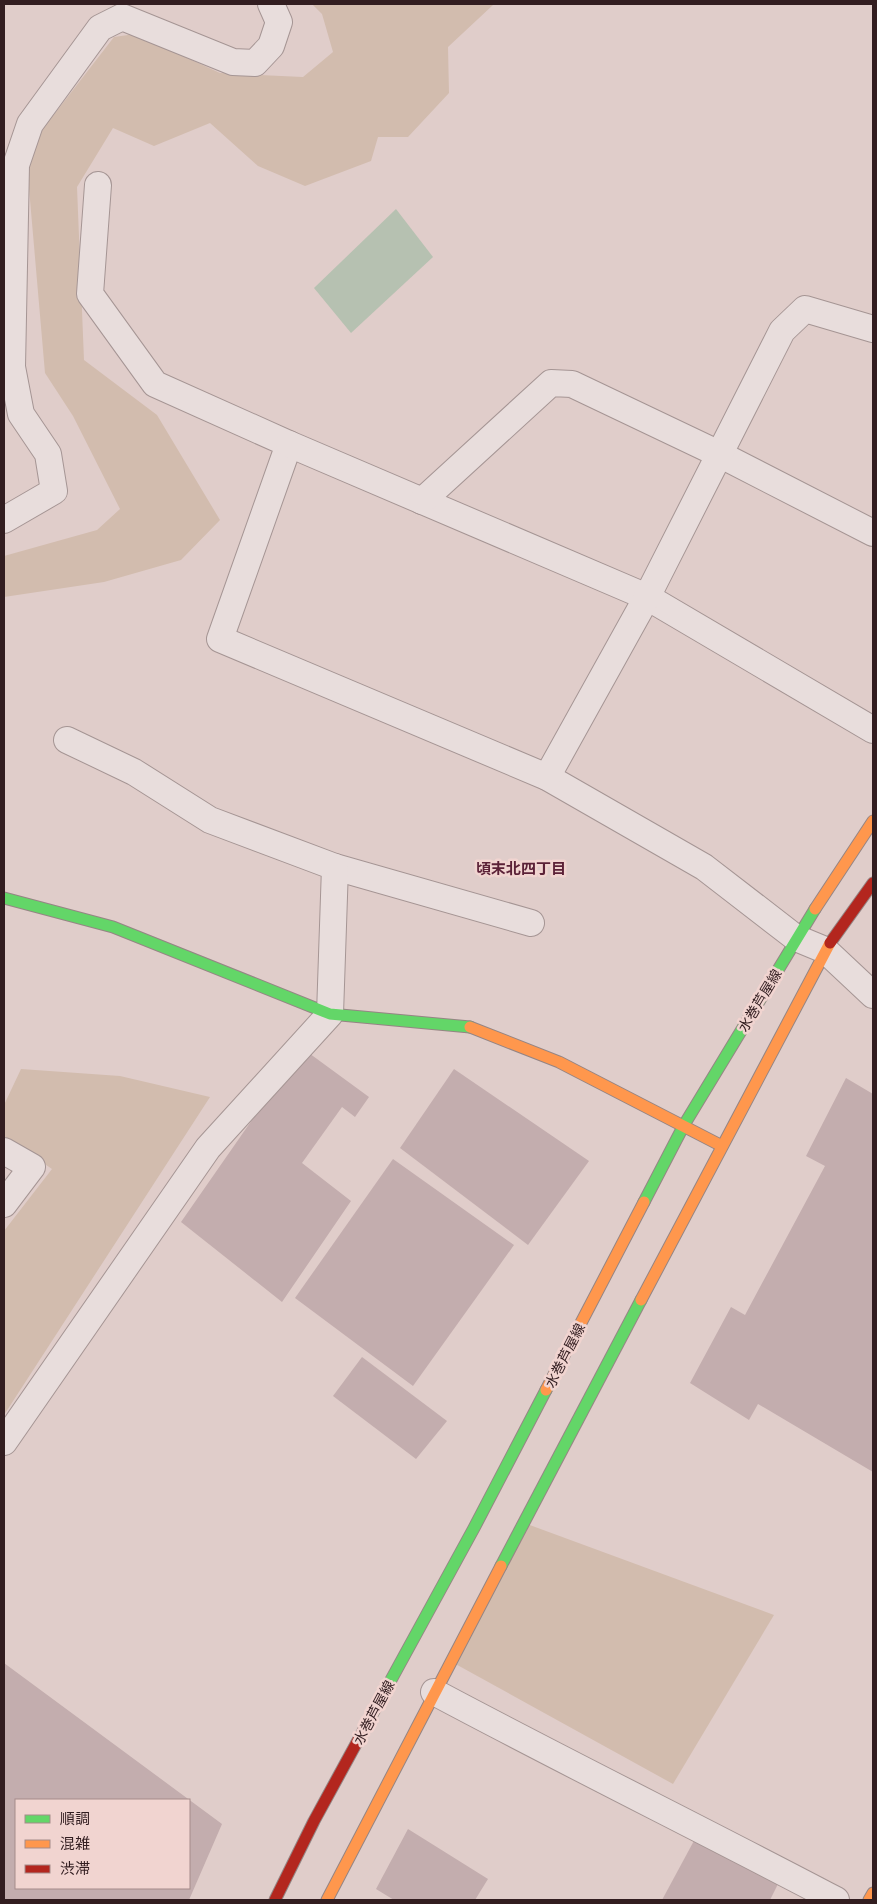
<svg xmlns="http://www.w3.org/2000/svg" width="877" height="1904" viewBox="0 0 877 1904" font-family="Literata,'Noto Sans JP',serif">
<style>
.green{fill:#d2bcae}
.water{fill:#b6c1b1}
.building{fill:#c3adae;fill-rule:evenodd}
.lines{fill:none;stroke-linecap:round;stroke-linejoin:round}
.street-casing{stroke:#a59594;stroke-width:28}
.fast-casing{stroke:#958584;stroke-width:13}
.slow-casing{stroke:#958584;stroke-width:13}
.jam-casing{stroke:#958584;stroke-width:13}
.street{stroke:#e8dddc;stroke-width:26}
.fast{stroke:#63d668;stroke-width:11}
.slow{stroke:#ff974d;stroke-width:11}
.jam{stroke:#b3261e;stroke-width:11}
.labels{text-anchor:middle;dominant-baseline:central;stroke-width:5;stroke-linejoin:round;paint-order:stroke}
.street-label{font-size:14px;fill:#321d20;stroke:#f1d4d0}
.neighbourhood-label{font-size:15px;font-weight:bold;fill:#5b2137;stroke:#f1d4d0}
</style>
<rect width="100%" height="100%" fill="#e0cdca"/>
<g class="green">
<polygon points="312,4 493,5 448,47 449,93 408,137 378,137 371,161 305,186 258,166 210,123 154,146 113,128 77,187 84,360 157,415 220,520 181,560 104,582 4,597 4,556 97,530 120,509 73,416 45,373 27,165 42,130 114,37 135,34 220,73 303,77 333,52 322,14"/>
<polygon points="21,1069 120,1076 210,1097 4,1415 4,1231 52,1169 4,1136 4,1105"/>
<polygon points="527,1524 774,1615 673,1784 450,1661"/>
</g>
<polygon class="water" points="396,209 433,257 351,333 314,288"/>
<g class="building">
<polygon points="302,1048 369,1097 355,1117 342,1107 302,1163 351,1201 282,1302 181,1222"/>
<polygon points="454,1069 589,1161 528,1245 400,1148"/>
<polygon points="846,1078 873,1094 873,1472 758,1404 749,1420 690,1383 731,1307 745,1315 825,1166 806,1156"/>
<polygon points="393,1159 514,1245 413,1386 295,1298"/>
<polygon points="362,1357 447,1421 416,1459 333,1396"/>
<path d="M4,1663L222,1824L189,1900H4ZM16,1800H189V1888H16Z"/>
<polygon points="408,1829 488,1879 475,1900 394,1900 376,1889"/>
<polygon points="696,1837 779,1882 770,1900 662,1900"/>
</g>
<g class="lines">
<defs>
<g id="street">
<polyline points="98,185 90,294 155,384 289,444 220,639 547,777 704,867 796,938 825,950 873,995"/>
<polyline points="289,444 647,597 873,730"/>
<polyline points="422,501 551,383 572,384 719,454 873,533"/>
<polyline points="4,520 54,491 48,454 21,414 12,367 16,165 30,124 100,28 122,17 233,62 255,63 271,46 279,22 271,4"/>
<polyline points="547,777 647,597 782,331 805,309 873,329"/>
<polyline points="335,867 531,923"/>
<polyline points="4,1151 32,1167 4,1204"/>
<polyline points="4,1442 208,1148 330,1014 335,867 210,820 134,772 67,740"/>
<path d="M434,1692C567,1763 703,1830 836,1900"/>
</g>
<g id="fast">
<polyline points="4,898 113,927 330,1014 470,1027"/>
<polyline points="644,1202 684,1125 815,909"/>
<polyline points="501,1566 641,1300"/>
<polyline points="368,1722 474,1528 546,1390"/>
</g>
<g id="slow">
<polyline points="815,909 873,821"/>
<polyline points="470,1027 559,1062 722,1146"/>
<polyline points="641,1300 830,943"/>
<polyline points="546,1390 644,1202"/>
<polyline points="327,1900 501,1566"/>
<polyline points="869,1900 873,1893"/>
</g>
<g id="jam">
<polyline points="830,943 873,883"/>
<polyline points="275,1900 314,1821 368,1722"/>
</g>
</defs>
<use href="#street" class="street-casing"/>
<use href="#fast" class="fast-casing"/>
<use href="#slow" class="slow-casing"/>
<use href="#jam" class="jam-casing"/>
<use href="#street" class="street"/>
<use href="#fast" class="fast"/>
<use href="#slow" class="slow"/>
<use href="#jam" class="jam"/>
</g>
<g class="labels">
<g class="street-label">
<text transform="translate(759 1000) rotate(-59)">水巻芦屋線</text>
<text transform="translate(564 1355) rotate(-63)">水巻芦屋線</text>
<text transform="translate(373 1712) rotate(-62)">水巻芦屋線</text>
</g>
<g class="neighbourhood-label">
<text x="521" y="867">頃末北四丁目</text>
</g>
</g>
<rect width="877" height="1904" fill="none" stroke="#321d20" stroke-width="10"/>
<rect x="15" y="1799" width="175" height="90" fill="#f1d4d0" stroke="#a58b8a"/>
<rect x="25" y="1815" width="25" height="8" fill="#63d668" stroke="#a58b8a"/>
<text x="60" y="1824" font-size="15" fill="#321d20">順調</text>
<rect x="25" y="1840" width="25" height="8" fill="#ff974d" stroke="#a58b8a"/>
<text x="60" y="1849" font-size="15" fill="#321d20">混雑</text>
<rect x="25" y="1865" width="25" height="8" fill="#b3261e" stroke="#a58b8a"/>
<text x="60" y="1874" font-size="15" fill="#321d20">渋滞</text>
</svg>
